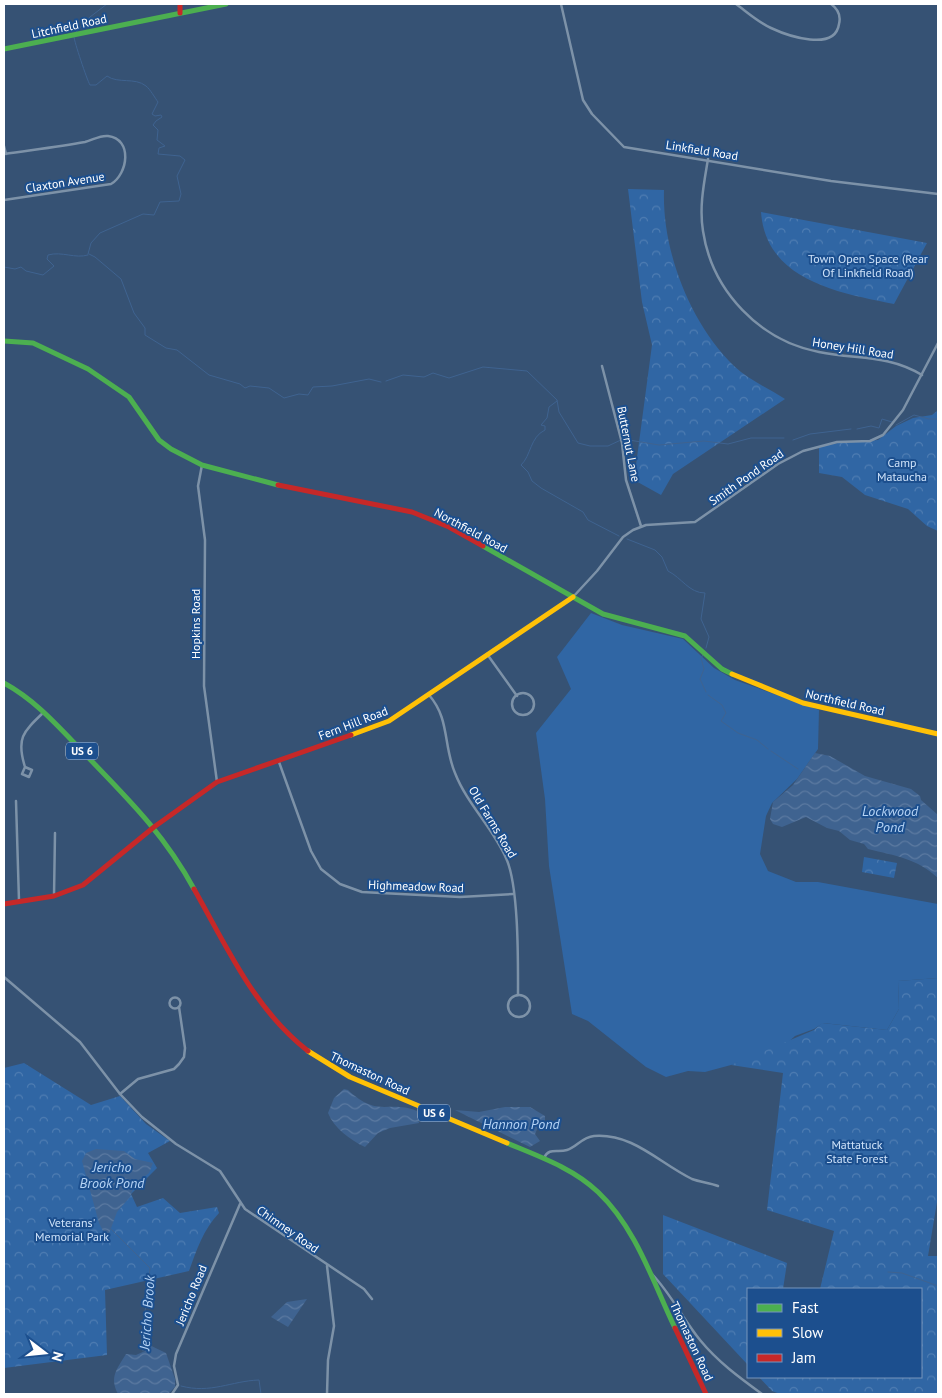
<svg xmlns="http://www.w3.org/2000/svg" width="942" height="1398" viewBox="0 0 942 1398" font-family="'PT Sans',sans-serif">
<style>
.grass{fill:#3066a4}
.park{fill:url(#park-crowns)}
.water{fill:url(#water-waves)}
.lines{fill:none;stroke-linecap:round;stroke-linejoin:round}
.stream{stroke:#3f6390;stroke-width:1}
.street{stroke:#7d92a8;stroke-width:2.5}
.fast{stroke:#4caf50;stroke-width:5}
.slow{stroke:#ffc107;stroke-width:5}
.jam{stroke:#c62828;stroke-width:5}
.labels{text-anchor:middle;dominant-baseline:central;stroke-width:4;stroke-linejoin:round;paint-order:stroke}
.shield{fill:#1c4f8e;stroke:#bbcadd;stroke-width:1}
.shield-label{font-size:11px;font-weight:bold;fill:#fff}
.street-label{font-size:12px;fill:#fff;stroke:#1c4f8e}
.park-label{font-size:12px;fill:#cfe3fa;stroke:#1c4f8e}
.water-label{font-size:14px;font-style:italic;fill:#b5d3f5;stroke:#1c4f8e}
</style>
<defs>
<pattern id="park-crowns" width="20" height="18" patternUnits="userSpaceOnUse" patternTransform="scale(1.25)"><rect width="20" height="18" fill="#3066a4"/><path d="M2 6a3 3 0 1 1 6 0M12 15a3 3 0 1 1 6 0" fill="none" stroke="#4f7db2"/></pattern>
<pattern id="water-waves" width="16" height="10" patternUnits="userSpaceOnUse" patternTransform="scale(1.25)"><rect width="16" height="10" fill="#3f6390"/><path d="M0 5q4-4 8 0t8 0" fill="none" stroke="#5c7aa1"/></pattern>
</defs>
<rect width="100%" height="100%" fill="#365274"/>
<polygon class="grass" points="591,613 622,625 683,639 714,668 735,680 819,710 818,749 797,779 772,803 766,816 760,854 768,871 796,882 818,882 938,904 938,978 898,981 899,1009 887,1030 823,1023 814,1029 795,1036 783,1047 731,1065 705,1072 688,1071 666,1077 646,1067 588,1021 572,1014 549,866 545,799 536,733 571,689 557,657"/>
<g class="park">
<path d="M628,189L664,190C662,251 690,323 734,366C749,380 768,388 785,399L673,474L661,495L634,480L652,345L642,302Z"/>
<path d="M761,212L927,243L894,304C840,293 766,281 761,212Z"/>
<polygon points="937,411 938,531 927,526 908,509 865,495 842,477 819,473 819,447 838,443 878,440 896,426 913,418 932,415"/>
<polygon points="864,857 897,863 894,878 862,872"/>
<polygon points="938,978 938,1196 928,1256 938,1256 938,1394 780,1394 772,1391 759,1377 921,1377 921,1289 820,1289 834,1231 767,1210 783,1073 731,1065 814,1030 822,1023 887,1030 899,1009 898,981"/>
<path d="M24,1063L91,1105L120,1096L146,1124L170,1141L148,1153L157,1168L131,1194L137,1207L163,1198L180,1213L217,1207L219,1213C203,1230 197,1249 189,1271L105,1290L107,1355L4,1368V1068Z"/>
<polygon points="663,1215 787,1263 783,1289 748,1289 748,1365 663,1274"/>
</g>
<g class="water">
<path d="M815,753L830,756L865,776L911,789L920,796L921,800L938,815V878C916,858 896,856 868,849L864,844L850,840L839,831L827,828L806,817L782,827L773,824L770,819L773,802L793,785Z"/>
<path d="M344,1089L348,1090C379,1119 388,1099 417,1111L419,1123L390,1128L378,1133L365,1147C350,1140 334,1128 328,1113L334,1098Z"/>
<polygon points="505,1107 530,1107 545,1116 545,1123 540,1123 535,1134 540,1141 530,1147 455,1110 479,1112"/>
<polygon points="96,1149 124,1151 135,1159 153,1163 149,1173 135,1184 130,1197 117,1212 107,1239 99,1223 82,1161 86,1153"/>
<polygon points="307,1299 288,1327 271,1317 287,1302"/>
<path d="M145,1343L166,1353L175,1379V1387L168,1394H118C109,1377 117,1369 126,1354L136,1355L145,1351Z"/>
</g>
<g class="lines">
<g class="stream">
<polyline points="75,33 90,17 107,4"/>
<path d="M74,37C74,41 87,80 90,85H96L107,76C118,84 135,77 146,86C150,89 155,98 158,102L152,114L155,116L161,115L162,117L156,121L153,125L158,130L157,140L165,146L159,148L158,154L180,156L185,160L177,176L181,194L179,201L160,202L154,215L143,214L100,233L91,243L88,254"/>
<polyline points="89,254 95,257 121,279 134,313 145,328 145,335 166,348 177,350 209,375 240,384 245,388 250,386 269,388 284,398 299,394 308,395 313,387 332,386 369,379 381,382"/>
<path d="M4,267L15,269L21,267L26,271L43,275L54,266L47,259L48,255C62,251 75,259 88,255"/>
<polyline points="386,381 403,375 424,377 433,373 449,378 483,367 527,371 557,400 559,412 578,443 590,446 608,446 623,439 659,445 704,441 728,444 751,438 784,438"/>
<path d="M557,401L549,407L547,418L541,425L545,426V430C530,437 531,456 521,465L528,472L532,481L541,488L583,512L588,520L619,536"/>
<polyline points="896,425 914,415 929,419 938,419"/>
<polyline points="857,429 871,426 879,428 882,419 892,422"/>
<polyline points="793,440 810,434 851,429"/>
<path d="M627,539L655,550L662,557L668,571C682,578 689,593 705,593L701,619L709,637L706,648"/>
<polyline points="703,655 701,658 704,669 700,679 706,692"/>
<polyline points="708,695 722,705 726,713 721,721 738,733 757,740 768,749"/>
<polyline points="771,751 798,769"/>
<polyline points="111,1229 150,1268 142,1339 143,1351"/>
<polyline points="888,1272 902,1273 938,1286"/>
<path d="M181,1386C211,1394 231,1381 259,1380L261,1394"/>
</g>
<g class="street">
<polyline points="561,4 583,100 592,114 624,147 831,181 938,194"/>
<path d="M736,4C747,12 758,22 771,28C788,36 835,52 839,24C841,16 838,9 831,4"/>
<polyline points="4,146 6,154"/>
<path d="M4,154C31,150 58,147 85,142C93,140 100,135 108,136C133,139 128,174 111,184L4,200"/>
<path d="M708,159C704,183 699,207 703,231C712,291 760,341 819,352C857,360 887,354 922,375"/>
<polyline points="602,366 622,443 626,480 641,526"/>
<polyline points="202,465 198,486 205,540 204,686 217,782"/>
<polyline points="573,597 597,571 623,537 633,530 646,525 695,522 778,464 803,451 837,442 870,441 883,435 903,410 938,343"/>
<polyline points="487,654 517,696"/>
<circle cx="523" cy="704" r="11"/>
<path d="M429,695C450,719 443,745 455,773C467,804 493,828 506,858C519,886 518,962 518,995"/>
<polyline points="279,762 311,851 321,869 340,884 362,892 381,893 460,897 513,894"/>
<path d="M25,767L32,770L29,777L22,774L25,767C16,738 23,732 44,712"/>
<polyline points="16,801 19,901"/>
<polyline points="54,896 55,833"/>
<polyline points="4,977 80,1042 120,1094 142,1117 176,1144 220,1171 245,1209 364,1289 372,1299"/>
<circle cx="519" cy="1006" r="11"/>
<circle cx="175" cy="1003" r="5.5"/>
<polyline points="120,1094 138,1079 174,1069 179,1064 184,1057 185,1048 179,1007"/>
<path d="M544,1158C549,1147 557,1153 567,1150C577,1147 582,1137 594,1136C633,1133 659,1163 692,1179C700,1182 710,1183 718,1186"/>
<path d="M652,1274C671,1294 683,1319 700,1340C718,1362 740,1378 762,1394"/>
<polyline points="172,1394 178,1385 174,1366 176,1354 240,1204"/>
<polyline points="327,1394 328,1360 334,1326 327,1266"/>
</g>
<g class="fast">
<polyline points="4,49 226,4"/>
<polyline points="4,341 33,343 88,369 129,397 159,440 171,449 202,465 278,485"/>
<polyline points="483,546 603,614 685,636 722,669 732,674"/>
<path d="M4,683C35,700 57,725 81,750C126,797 163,832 194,889"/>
<path d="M507,1143C538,1156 573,1168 598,1192C636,1228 653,1282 675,1328"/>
</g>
<g class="slow">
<polyline points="732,674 803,703 938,734"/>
<polyline points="351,735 389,721 573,597"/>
<polyline points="308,1051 350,1077 507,1143"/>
</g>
<g class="jam">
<polyline points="180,4 180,13"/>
<polyline points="278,485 412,512 449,527 483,546"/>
<path d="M194,889C227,947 254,1009 308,1051"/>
<polyline points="4,904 54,896 83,885 154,827 217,782 351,735"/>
<polyline points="675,1328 706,1394"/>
</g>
</g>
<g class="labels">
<g class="shield">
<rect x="66" y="742.5" width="32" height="17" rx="4"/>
<rect x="418" y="1104.5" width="32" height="17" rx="4"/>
</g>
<g class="shield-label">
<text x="82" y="751">US 6</text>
<text x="434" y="1113">US 6</text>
</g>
<g class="street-label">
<text transform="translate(69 26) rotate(-12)">Litchfield Road</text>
<text transform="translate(702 150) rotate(9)">Linkfield Road</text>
<text transform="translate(65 182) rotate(-9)">Claxton Avenue</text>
<text transform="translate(853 348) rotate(9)">Honey Hill Road</text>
<text transform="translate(629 444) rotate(79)">Butternut Lane</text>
<text transform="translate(746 477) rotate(-35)">Smith Pond Road</text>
<text transform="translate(471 530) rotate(28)">Northfield Road</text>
<text transform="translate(195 624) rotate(-90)">Hopkins Road</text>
<text transform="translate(845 702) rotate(13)">Northfield Road</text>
<text transform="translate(353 723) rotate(-21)">Fern Hill Road</text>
<text transform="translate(493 822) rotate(59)">Old Farms Road</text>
<text transform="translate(416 886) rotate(2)">Highmeadow Road</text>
<text transform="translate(370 1073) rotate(25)">Thomaston Road</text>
<text transform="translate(288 1229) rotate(35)">Chimney Road</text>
<text transform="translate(191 1295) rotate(-68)">Jericho Road</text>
<text transform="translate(692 1341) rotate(65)">Thomaston Road</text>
</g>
<g class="park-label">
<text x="868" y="258">Town Open Space (Rear<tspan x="868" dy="14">Of Linkfield Road)</tspan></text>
<text x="902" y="462">Camp<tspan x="902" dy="14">Mataucha</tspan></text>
<text x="857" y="1144">Mattatuck<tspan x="857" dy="14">State Forest</tspan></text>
<text x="72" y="1222">Veterans'<tspan x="72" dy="14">Memorial Park</tspan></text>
</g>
<g class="water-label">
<text x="890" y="811">Lockwood<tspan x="890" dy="16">Pond</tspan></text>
<text x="521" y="1124">Hannon Pond</text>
<text x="112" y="1167">Jericho<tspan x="112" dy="16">Brook Pond</tspan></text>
<text transform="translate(147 1313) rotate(-86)">Jericho Brook</text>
</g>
</g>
<rect width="942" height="1398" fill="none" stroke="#ffffff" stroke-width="10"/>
<rect x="747" y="1288" width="175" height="90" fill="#1c4f8e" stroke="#7795bb"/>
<rect x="757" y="1304" width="25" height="8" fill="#4caf50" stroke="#7795bb"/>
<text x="792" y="1313" font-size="15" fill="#ffffff">Fast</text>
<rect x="757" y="1329" width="25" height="8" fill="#ffc107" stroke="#7795bb"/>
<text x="792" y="1338" font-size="15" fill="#ffffff">Slow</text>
<rect x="757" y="1354" width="25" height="8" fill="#c62828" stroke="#7795bb"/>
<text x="792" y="1363" font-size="15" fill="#ffffff">Jam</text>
<g transform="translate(45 1353) rotate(106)" stroke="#1c4f8e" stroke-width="4" paint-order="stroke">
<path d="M0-4L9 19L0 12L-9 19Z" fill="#ffffff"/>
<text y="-8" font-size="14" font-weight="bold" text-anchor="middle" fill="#ffffff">N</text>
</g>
</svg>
